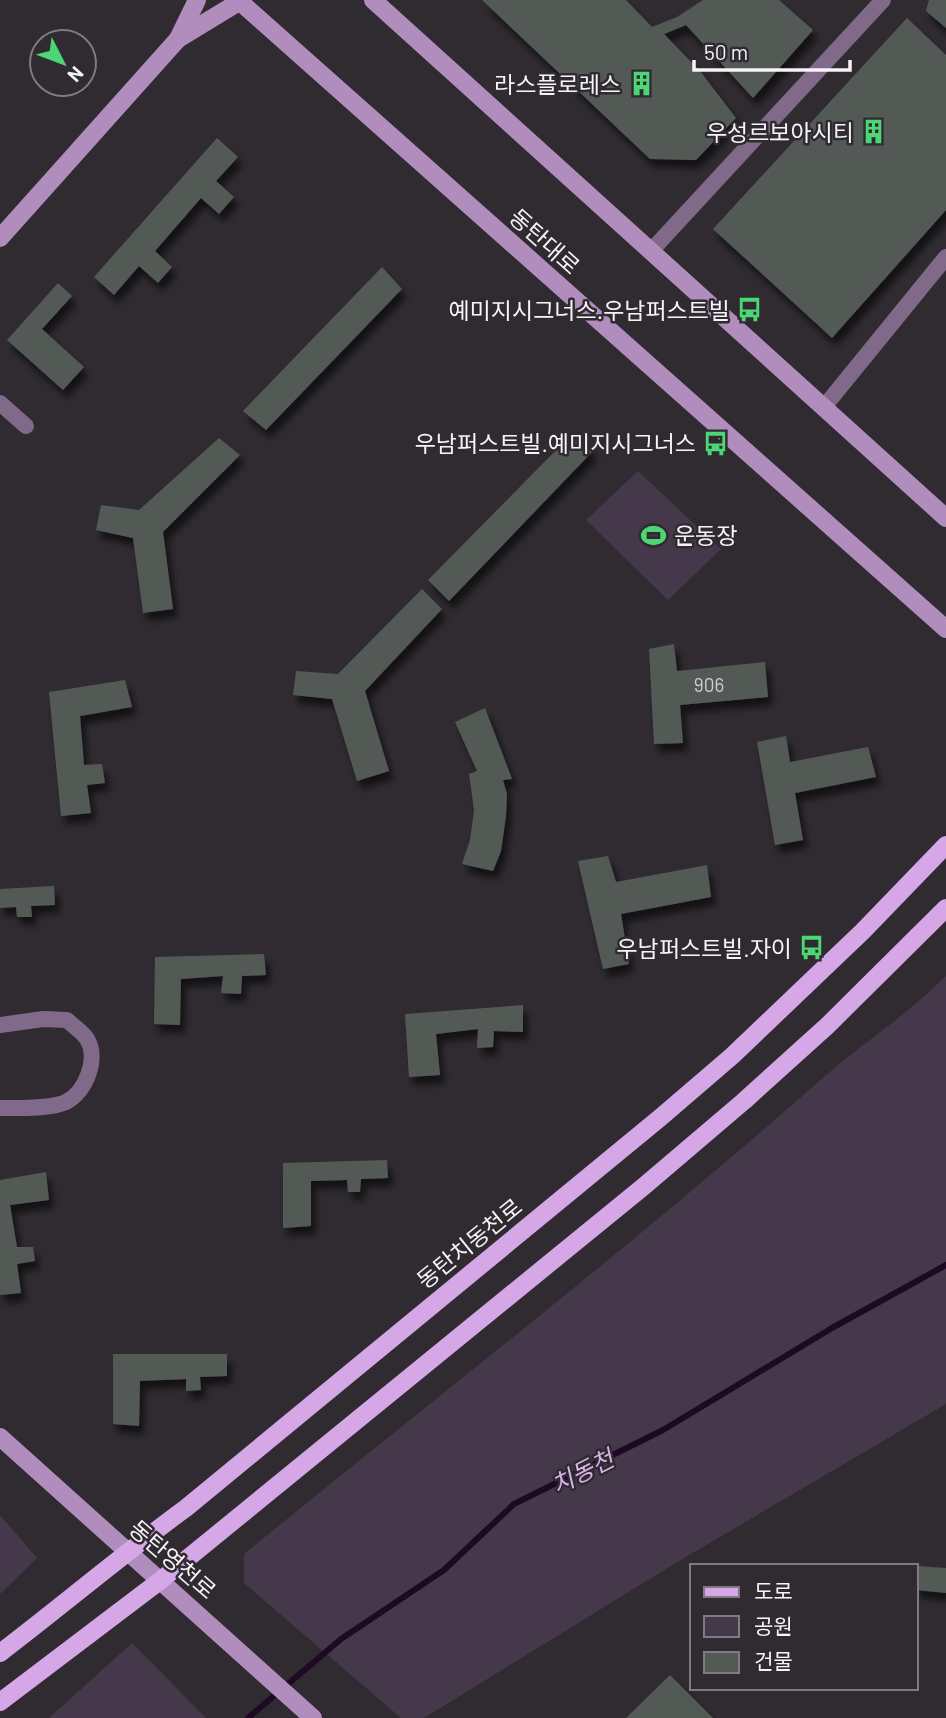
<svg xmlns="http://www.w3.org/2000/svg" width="946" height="1718" viewBox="0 0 946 1718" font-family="Barlow,'Noto Sans KR',sans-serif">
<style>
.green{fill:#46384b}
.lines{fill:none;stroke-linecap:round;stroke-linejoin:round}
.stream{stroke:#1e0925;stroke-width:6}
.building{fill:#535a54;filter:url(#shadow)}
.street{stroke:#816a89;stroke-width:16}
.secondary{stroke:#b18dbe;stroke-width:18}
.primary{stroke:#d6a7e7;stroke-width:18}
.labels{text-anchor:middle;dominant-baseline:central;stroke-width:5;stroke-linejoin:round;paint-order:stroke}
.number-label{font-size:19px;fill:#cdcecf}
.poi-label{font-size:23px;fill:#f6f4f8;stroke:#2f2b31;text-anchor:end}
.street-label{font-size:23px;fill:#f6f4f8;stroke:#2f2b31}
.water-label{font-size:24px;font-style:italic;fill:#dcb2ec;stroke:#2f2b31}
</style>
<defs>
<filter id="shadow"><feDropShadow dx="4.5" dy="8" stdDeviation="3.5" flood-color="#0009"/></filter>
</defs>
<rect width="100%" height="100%" fill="#2f2b31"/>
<g class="green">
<polygon points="638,471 721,549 668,600 586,520"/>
<path d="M946,976V1404L674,1564L424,1718H401L244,1583V1554C435,1398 631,1247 816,1084C858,1046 906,1016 946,976Z"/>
<polygon points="0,1515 37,1558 0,1594"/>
<polygon points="132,1643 206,1718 49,1718"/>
</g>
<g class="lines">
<polyline class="stream" points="248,1718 341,1639 444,1570 514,1504 663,1430 832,1328 946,1265"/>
</g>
<g class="building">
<polygon points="482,0 626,0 652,27 677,17 703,0 779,0 813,30 753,98 686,25 664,34 700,71 736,118 696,160 650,159"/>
<polygon points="929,0 946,0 946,28 926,11"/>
<polygon points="907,18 946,55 946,210 832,338 713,229"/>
<polygon points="217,138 238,157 216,181 234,197 219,214 201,198 155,251 172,267 158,283 139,266 114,295 94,277"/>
<polygon points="382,267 402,289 266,430 243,411"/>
<polygon points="58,283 72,296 42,329 84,367 63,390 7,340"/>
<polygon points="573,433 593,451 449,601 428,580"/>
<polygon points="219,438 240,455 163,532 173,609 143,613 133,538 96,530 101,505 139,510"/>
<polygon points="422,589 442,609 365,691 389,771 357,781 332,699 293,695 296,671 338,674"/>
<polygon points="674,644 677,671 765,662 768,697 680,705 683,743 654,744 649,649"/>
<polygon points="125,680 132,707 80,716 84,765 102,764 105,783 87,785 91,813 61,816 49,692"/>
<polygon points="485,708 512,779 503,780 507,794 506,816 501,851 493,871 462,864 470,840 474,810 469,774 477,771 455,722"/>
<polygon points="786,736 790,762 868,747 876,777 795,793 803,840 775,845 757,742"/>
<polygon points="608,856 616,882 707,865 711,897 621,914 629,964 603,969 578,861"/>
<polygon points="54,886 55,905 31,906 32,917 17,917 16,907 0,908 0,889"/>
<polygon points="264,954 266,975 242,976 241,994 221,993 223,976 181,979 180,1025 154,1024 155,957"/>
<polygon points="523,1005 523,1032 494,1031 493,1047 477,1048 478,1029 436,1034 440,1075 409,1077 405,1014"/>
<polygon points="387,1160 388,1178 361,1179 360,1192 348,1192 347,1180 311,1181 311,1226 283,1228 283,1163"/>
<polygon points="46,1172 49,1200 10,1205 17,1247 33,1247 35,1261 17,1264 21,1293 0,1295 0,1180"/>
<polygon points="113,1354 227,1354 227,1376 200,1377 201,1390 186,1391 186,1379 140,1381 139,1426 113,1424"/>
<polygon points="916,1566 946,1568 946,1593 916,1590"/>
<polygon points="670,1675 713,1718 626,1718"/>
</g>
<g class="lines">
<g class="street">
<polyline points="651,251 883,0"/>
<polyline points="0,403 26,426"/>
<polyline points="824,407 946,257"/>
<path d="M0,1025L43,1019L67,1020C73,1026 83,1032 87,1039C99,1058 86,1092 66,1102C51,1109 18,1108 0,1108"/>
</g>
<g class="secondary">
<polyline points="238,0 946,629"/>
<polyline points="373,0 946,518"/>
<polyline points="178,39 242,0"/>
<polyline points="0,238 178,39 197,0"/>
<polyline points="0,1437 313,1718"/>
</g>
<g class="primary">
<path d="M0,1653C63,1605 123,1554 186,1508L661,1117L732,1056L863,931L946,845"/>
<polyline points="0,1702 161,1580 643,1187 744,1101 827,1026 946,908"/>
</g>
</g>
<defs>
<symbol id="building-bare" viewBox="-9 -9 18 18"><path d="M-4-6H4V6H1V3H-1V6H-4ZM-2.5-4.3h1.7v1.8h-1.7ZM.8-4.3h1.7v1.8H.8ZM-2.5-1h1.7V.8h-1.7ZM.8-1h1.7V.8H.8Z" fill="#4cd676" stroke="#2f2b31" stroke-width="2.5" paint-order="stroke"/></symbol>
<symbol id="bus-bare" viewBox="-9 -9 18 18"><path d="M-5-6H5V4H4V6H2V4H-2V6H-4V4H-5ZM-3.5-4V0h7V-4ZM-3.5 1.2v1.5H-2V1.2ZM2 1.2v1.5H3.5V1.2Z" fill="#4cd676" stroke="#2f2b31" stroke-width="2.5" paint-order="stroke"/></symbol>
<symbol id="stadium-bare" viewBox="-9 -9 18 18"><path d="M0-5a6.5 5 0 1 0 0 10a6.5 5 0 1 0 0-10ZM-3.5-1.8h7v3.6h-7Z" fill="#4cd676" stroke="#2f2b31" stroke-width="2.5" paint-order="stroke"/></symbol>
</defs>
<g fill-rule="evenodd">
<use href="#building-bare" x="624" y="66" width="35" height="35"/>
<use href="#building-bare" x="856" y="114" width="35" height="35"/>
<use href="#bus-bare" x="732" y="292" width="35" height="35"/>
<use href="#bus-bare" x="698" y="426" width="35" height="35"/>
<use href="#stadium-bare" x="636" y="518" width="35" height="35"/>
<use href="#bus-bare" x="794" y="930" width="35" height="35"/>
</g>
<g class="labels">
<g class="number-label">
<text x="709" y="684">906</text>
</g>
<g class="poi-label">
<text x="621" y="84">라스플로레스</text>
<text x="854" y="132">우성르보아시티</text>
<text x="730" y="310">예미지시그너스.우남퍼스트빌</text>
<text x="696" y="443">우남퍼스트빌.예미지시그너스</text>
<text x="674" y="535" text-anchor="start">운동장</text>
<text x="792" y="948">우남퍼스트빌.자이</text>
</g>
<g class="street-label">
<text transform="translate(545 241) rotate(42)">동탄대로</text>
<text transform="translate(469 1243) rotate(-39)">동탄치동천로</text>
<text transform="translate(173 1559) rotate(41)">동탄영천로</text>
</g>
<g class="water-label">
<text transform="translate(582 1471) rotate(-27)">치동천</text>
</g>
</g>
<rect x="690" y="1564" width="228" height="126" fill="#2f2b31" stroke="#7f7b81" stroke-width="2"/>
<rect x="704" y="1587" width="35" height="10" fill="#d6a7e7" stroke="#7f7b81" stroke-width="2"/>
<text x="754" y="1599" font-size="21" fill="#f6f4f8">도로</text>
<rect x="704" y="1616" width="35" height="21" fill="#46384b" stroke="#7f7b81" stroke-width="2"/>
<text x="754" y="1634" font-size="21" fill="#f6f4f8">공원</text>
<rect x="704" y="1652" width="35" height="21" fill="#535a54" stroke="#7f7b81" stroke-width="2"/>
<text x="754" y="1669" font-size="21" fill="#f6f4f8">건물</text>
<g transform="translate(63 63) rotate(132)"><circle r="33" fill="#2f2b31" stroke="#7f7b81" stroke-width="2"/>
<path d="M0-5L12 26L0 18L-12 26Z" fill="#4cd676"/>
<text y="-10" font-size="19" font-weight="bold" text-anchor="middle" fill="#f6f4f8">N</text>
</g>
<path d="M694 60v10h156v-10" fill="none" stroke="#f6f4f8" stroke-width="3.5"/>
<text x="704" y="60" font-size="21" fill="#f6f4f8" stroke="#2f2b31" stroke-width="5" paint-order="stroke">50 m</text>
</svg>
